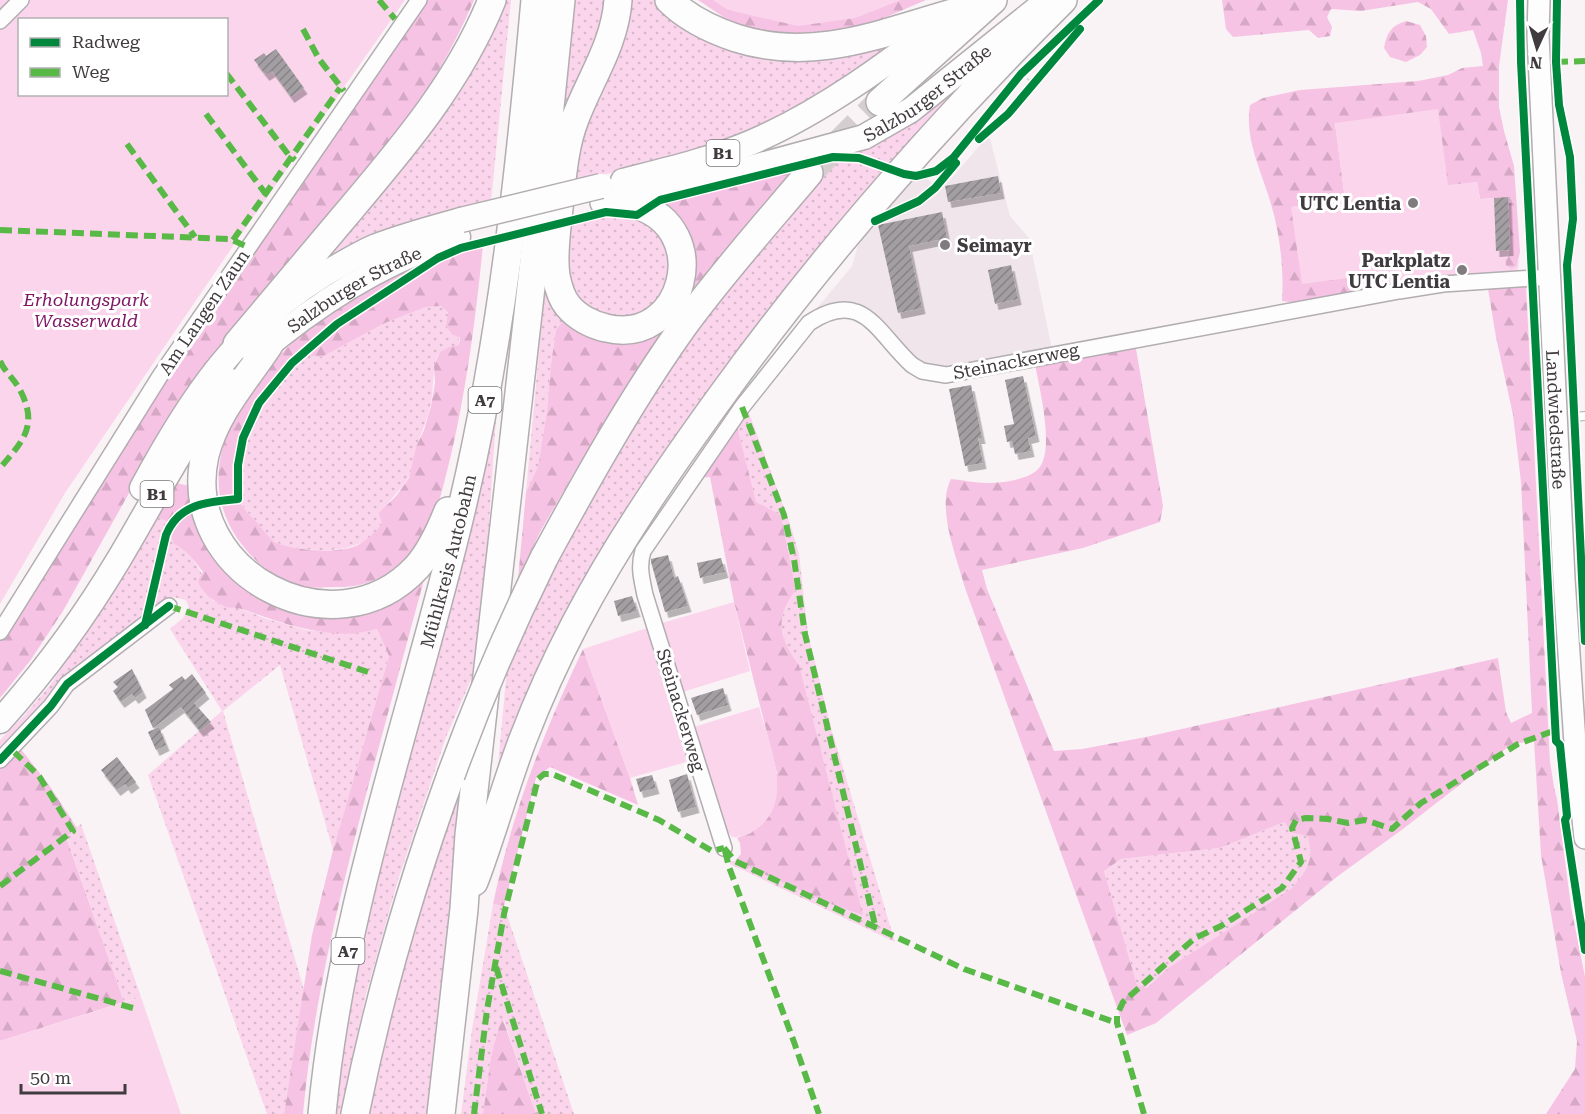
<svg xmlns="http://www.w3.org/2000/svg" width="1585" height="1114" viewBox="0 0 1585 1114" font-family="'Roboto Serif',serif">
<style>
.built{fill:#f1e5ec}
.grass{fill:url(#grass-dots)}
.forest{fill:url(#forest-firs);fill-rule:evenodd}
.green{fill:#fbd5ec;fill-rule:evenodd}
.building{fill:url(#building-hatch);filter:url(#shadow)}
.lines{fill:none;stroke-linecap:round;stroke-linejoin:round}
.motorway-tunnel{stroke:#d4ced1;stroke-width:27;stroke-dasharray:27 14;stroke-linecap:butt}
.service-casing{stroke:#b2adb0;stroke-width:10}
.minor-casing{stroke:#b2adb0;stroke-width:18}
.secondary-casing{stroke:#b2adb0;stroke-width:24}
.primary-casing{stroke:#b2adb0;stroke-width:27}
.motorway-casing{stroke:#b2adb0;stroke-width:30}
.path{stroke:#dbdadb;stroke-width:2;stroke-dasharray:4.5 3;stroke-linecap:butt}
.service{stroke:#fefdfe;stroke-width:8}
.minor{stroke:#fefdfe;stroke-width:15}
.secondary{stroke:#fefdfe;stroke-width:21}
.primary{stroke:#fefdfe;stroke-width:24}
.motorway{stroke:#fefdfe;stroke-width:27}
.primary-bridge-casing{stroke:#b2adb0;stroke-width:27;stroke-linecap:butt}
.motorway-bridge-casing{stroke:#b2adb0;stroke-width:30;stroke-linecap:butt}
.primary-bridge{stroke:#fefdfe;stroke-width:24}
.motorway-bridge{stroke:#fefdfe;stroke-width:27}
.quiet{stroke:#58b947;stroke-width:6;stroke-dasharray:12 6;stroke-linecap:butt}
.cycleway-casing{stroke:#fff;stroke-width:11}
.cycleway{stroke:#00873e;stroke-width:8}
.poi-dot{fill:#807b7e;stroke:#fff;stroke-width:2}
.labels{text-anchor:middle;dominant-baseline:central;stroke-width:6;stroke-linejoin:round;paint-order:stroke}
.shield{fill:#fff;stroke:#797678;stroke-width:1.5}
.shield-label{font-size:16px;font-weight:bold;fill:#3f3b3e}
.street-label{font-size:18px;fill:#3f3b3e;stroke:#fff}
.poi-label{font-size:18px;font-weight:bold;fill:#3f3b3e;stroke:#fff;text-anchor:end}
.park-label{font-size:18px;font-style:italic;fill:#801764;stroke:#fff}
</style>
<defs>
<pattern id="grass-dots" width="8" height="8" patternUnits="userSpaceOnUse" patternTransform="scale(1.5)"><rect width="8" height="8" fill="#fbd5ec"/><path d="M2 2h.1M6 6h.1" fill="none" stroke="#d8b8cb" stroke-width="1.8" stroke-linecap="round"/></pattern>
<pattern id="forest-firs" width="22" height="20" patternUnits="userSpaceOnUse" patternTransform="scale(1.5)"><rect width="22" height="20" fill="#f7c3e4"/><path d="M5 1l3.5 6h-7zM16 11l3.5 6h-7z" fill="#d5a8c5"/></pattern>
<pattern id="building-hatch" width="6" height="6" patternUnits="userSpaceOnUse" patternTransform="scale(1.5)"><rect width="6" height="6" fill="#a39ea1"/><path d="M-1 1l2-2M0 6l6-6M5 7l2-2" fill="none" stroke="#868285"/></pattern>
<filter id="shadow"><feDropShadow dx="3.5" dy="6" stdDeviation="0" flood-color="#0004"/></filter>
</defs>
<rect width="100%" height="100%" fill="#f9f3f6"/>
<polygon class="built" points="989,135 1010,216 1029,238 1052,349 950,369 921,365 846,304 831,304 812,314 852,266 861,235 916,172 930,181 941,184 948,182"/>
<g class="grass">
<polygon points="500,0 511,0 491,202 307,274"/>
<polygon points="575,0 610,0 561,138"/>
<polygon points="623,0 657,0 702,32 929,23 777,122 712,148 570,183"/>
<polygon points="1012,37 744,349 496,788 509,646 619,440 747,258 834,158 886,132"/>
<path d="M605,216C647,216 680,235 666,282C664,287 664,295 661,300C660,301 655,304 654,305C630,322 593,320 575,296C572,293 567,289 566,285C563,277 565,237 564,225Z"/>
<polygon points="546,277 564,319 556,330 551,364 547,411 538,468 526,492"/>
<path d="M441,306C450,315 460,331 459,345C452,346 444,348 439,354C432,365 434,389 431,403C428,418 422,431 417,445C413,457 414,470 407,480C402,488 395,494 390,501C385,506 386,516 383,522C373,545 342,551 320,550C307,549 287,550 276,542C267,538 260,526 254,519C247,511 239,504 235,494C225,468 246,416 261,395C271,380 284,366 297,355L322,357L385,323L426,307Z"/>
<polygon points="499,373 480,659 446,737 398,880 366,994 340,1114 332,1114 352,981"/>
<path d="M748,410L791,527L799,554L808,634L832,731L895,942L730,864L731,861H735L828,903L862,914L799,666C779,637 774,619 796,590L781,515L756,503L737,426Z"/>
<path d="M157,517L166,521L174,544C197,557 204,576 212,600L226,607L238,608L267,619L306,630L346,634L377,629L389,656L333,850L280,665L223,711L304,990L284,1114H267L148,775L222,711L170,629L183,618L189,608L186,600L173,597L162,601L72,672L0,753V740L24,716L51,684Z"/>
<polygon points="458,784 463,788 427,1114 362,1114 375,1052"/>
<path d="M1284,822L1292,833L1309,836C1314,861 1308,868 1292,888L1168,968L1147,988L1137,985L1104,871L1121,859L1220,848Z"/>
<polygon points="81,824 141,997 124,1002 66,836"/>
<polygon points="493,904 504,906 574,1114 536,1114 503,1018 491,1056 483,1114 461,1114 472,1030"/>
</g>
<g class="forest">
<path d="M428,0H474C454,47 429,89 400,131L133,486L63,611L30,661L0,698V642L58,547L177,366Z"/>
<polygon points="698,0 926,0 861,28 790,37 754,30 725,18"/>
<path d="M1222,0H1508L1499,66V107L1504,131L1514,166L1520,252L1517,266L1512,269L1506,266L1505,260L1509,254L1494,198L1480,199L1477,182L1448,186L1335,123L1345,199L1292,207L1348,278L1351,289L1347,294L1295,303L1282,301C1284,270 1280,234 1271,204C1262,172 1244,139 1250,105L1263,98L1300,90L1418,81L1448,75L1462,68L1483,66L1481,53L1473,30L1449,34L1431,9L1418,2L1361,11L1331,9L1327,17L1332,27L1330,36L1318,38L1309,30L1233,37L1226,29Z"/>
<path d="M1406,21L1420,25L1426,36L1427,47L1420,55L1406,62L1390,57L1384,48C1387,32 1391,26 1406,21Z"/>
<path d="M810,164L676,315L623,392L574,473L540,532L518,579L526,492L538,467L547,411L551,364L556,330L564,319C590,338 612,347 645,337C655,334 667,322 676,315L661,205L666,200L731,186Z"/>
<path d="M483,245C476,316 467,386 451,455C444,483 438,513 424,538C421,543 415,548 411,552C389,576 368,588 335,587C324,587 311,589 301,586C274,579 253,561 237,538C171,439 297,322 379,281C395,272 414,262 432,257C448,252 466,249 483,245ZM441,306L448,313L446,326L452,334L460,338L459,345L449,347L440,352L434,366L435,383L431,406L424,430L416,447L409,478L397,495L379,513L382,524C375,532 367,540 358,545C340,554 295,551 277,543C269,539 261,527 255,520C247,512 237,502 234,490C224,444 264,383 297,355L322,357L385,323L426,307Z"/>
<path d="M1526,286L1550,762L1554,787L1557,799L1571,907L1585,977V1114H1546L1575,1069L1577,1041L1561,973L1541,855L1534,741L1512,744L1403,829L1338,876L1156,1023L1127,1035L965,588C957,558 936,508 951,479C963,480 975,483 987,483C1002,483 1025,480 1036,471C1057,456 1039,387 1035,364L1135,343L1163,506L1160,522L1083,548L982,570L987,589L1054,751L1082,749L1146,737L1498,658L1506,712L1511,723L1532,713L1521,482L1513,415L1496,337L1488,289ZM1284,822L1292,833L1308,836C1314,861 1308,868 1292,888L1168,968L1147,988L1137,985L1104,871L1121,859L1220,848Z"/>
<path d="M737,426L756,502L781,515L796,590C774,619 779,638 799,665L863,915L828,903L735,861L741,854L740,843L737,838L751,833L777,773L734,602L710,477L699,478Z"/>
<path d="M176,483L195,487L198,510L293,606L418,577L424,580C405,649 387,718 368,787C340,895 313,1003 303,1114H284L312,935L333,850L389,656L377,629C367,631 356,634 345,634C309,633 275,621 242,609C236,607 229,609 224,606C213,601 202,593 198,581L203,572C194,560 187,551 174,544L166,521L157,517Z"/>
<path d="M583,649L630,778L638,805L550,767L536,778L504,906L493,904C512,812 543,734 583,649Z"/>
<polygon points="20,748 49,785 77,828 66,837 124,1002 0,1041 0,766"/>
<polygon points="502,1017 536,1114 483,1114 491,1056"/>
</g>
<g class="green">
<path d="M0,0H405L235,243L65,493L0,604ZM20,20H226V94H20Z"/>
<polygon points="713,0 901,0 855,18 798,26 728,10"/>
<polygon points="1438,109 1448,185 1477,182 1480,199 1508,197 1510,250 1505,260 1506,266 1512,269 1517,266 1520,259 1517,272 1347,294 1351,289 1348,278 1302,284 1291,207 1345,199 1335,123"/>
<polygon points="734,602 750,671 683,692 662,623"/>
<polygon points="647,628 690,761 630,778 583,649"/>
<path d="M759,707C769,744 795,800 758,828C751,833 742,838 732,837L723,825L694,727Z"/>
<polygon points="141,997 181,1114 0,1114 0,1041"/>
</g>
<g class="building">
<polygon points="276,49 304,88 291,97 272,71 266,75 254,60 264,53 266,56"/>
<polygon points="998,176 1001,193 948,202 945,186"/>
<polygon points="1508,197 1510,250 1496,251 1494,198"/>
<polygon points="942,212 947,238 909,246 922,308 898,313 878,225"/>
<polygon points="1011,265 1018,299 995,304 988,270"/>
<polygon points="1023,376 1036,436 1028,438 1031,451 1015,454 1012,441 1007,442 1004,426 1014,424 1005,380"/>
<polygon points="971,385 982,438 978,438 983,463 965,466 949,389"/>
<polygon points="668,555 674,578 678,576 688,606 665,612 651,562 651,559"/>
<polygon points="721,558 725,572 700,578 697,563"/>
<polygon points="632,596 637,611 618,616 614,601"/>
<polygon points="132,669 143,692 135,698 132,694 121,702 113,691 118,687 113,682"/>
<polygon points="192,674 206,693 194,703 211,722 200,731 181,707 153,728 145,710 173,689 169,685 182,676 185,680"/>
<polygon points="723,688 728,705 697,715 691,698"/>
<polygon points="159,727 166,745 156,750 148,732"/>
<polygon points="117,757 136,782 128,788 125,784 117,790 101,770"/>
<polygon points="687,774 696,807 678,812 669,780"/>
<polygon points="652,775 656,788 640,792 636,779"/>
</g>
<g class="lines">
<polyline class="motorway-tunnel" points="809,173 880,102"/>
<defs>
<polyline id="service" points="1575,417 1585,416"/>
<g id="minor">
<polyline points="0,21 21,0"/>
<polyline points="0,632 160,376 419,0"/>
<polyline points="0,760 51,706 67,684 169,606"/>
<path d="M724,848L645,595C642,580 638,567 643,551L742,407L809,323C863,287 877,333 912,365L922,371L946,375L1399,291L1443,284L1550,277"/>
</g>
<g id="secondary">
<path id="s1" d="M1539,0L1538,36L1564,579L1575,743L1585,838"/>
</g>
<g id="primary">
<path d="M623,181C666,170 709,160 750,143C830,109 902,52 971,0"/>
<path id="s2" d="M610,201L732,173L864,137L911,110L1048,0"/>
<path id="s3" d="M255,356C316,304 381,262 458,237"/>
<path d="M142,488C190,399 237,327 326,273C342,264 358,254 374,247C402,236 432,228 461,220"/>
<path d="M0,721C44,672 85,616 119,559C155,499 186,435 231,381"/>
</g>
<g id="motorway">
<path d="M669,0C687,18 712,30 736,38C815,63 881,33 956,12"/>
<polyline points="880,102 993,0"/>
<path d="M604,202C615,202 626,202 636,205C715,229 684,347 606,328C592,325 577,317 568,306C561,298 558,286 556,276C553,257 556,237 558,217C562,184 563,150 575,119C590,79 615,44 618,0"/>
<path d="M237,344C274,300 312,255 349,211C404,146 460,80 492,0"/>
<path d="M269,345C245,381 216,412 205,455C178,573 335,656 417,567C431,551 440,531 448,511"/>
<path d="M544,558C587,479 632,398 685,324C723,272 767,223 809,173"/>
<path d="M474,882C492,835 505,786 523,739C538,700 556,660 576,622C618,542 669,468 722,395C824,254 939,123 1063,0"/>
<path id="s4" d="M322,1114C341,906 416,705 463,503C502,338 520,168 535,0"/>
<path d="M355,1114C378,999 411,885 451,775"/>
<polyline points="441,1114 464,909 469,835 537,234 561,0"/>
</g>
</defs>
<use href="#service" class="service-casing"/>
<use href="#minor" class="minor-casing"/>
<use href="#secondary" class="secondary-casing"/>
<use href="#primary" class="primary-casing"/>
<use href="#motorway" class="motorway-casing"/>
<polyline class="path" points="1021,74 1034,84"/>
<use href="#service" class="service"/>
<use href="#minor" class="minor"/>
<use href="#secondary" class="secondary"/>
<use href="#primary" class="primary"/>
<use href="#motorway" class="motorway"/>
<defs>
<polyline id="primary-bridge" points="461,220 601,186"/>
<path id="motorway-bridge" d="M451,775C478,701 509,629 544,558"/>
</defs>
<use href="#primary-bridge" class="primary-bridge-casing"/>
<use href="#motorway-bridge" class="motorway-bridge-casing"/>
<use href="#primary-bridge" class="primary-bridge"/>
<use href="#motorway-bridge" class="motorway-bridge"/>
<g class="quiet">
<polyline points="379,0 395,19"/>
<polyline points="303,29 319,59 344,91"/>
<polyline points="1556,62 1585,61"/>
<polyline points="226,73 288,154 295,160"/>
<polyline points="206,114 265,193 270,197"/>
<polyline points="127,144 195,237"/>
<polyline points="0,230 230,239 248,247"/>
<polyline points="233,240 340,88"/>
<path d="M0,361C5,372 13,378 19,388C39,425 24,440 0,468"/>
<polyline points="742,407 784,515 794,559 805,634 876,929"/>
<polyline points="169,606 368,672"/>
<polyline points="724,848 735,861 964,969 1117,1023"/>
<polyline points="725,851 729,867 794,1042 819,1114"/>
<polyline points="0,886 73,831 39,776 11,749"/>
<polyline points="496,967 542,1114"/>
<polyline points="0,971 133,1008"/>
<polyline points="474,1114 487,1010 504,914 538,779 544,774 552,774 659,820 712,851 724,848"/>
<polyline points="1144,1114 1117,1023 1117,1015 1123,1002 1195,938 1221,926 1282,888 1301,862 1292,828 1296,820 1306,818 1328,819 1348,823 1365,820 1392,829 1421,803 1518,744 1556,730"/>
</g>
<defs>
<g id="cycleway">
<polyline points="1520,0 1521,62 1554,704 1556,741 1560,745 1567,816 1565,820 1585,950"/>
<polyline points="1557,0 1556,62 1559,105 1570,157 1573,219 1567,265 1585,641"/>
<polyline points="979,139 1008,114 1080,29"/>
<polyline points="875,221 919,201 935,188 956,163"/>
<path d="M145,625L166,535C179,503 208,502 238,499V465L243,438L259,403L292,363L337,324L438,258L461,248L606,212L637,215L660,200L833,157L859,158L904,174L916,176L936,171L953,158L1021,74L1099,0"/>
<polyline points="0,760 51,706 67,684 169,606"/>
</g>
</defs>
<use href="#cycleway" class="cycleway-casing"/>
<use href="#cycleway" class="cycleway"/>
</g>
<g class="poi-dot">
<circle cx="1413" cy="203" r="6"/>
<circle cx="945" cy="245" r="6"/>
<circle cx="1462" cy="270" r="6"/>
</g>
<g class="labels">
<g class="shield">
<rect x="706.5" y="140" width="33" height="26" rx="4.5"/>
<rect x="468.5" y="387" width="33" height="26" rx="4.5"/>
<rect x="140.5" y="481" width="33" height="26" rx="4.5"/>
<rect x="331.5" y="938" width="33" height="26" rx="4.5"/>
</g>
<g class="shield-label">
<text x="723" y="153">B1</text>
<text x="485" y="400">A7</text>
<text x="157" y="494">B1</text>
<text x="348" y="951">A7</text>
</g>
<g class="street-label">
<text stroke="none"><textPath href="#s2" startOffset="339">Salzburger Straße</textPath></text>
<text stroke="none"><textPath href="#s3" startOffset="120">Salzburger Straße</textPath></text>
<text transform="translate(204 312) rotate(-56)">Am Langen Zaun</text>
<text transform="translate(1016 361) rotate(-11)">Steinackerweg</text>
<text stroke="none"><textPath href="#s1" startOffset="420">Landwiedstraße</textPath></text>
<text stroke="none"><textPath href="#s4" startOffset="568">Mühlkreis Autobahn</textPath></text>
<text transform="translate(681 710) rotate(73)">Steinackerweg</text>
</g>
<g class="poi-label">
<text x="1401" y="203">UTC Lentia</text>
<text x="957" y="245" text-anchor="start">Seimayr</text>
<text x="1450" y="260">Parkplatz<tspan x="1450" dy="21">UTC Lentia</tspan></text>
</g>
<g class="park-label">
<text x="86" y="299">Erholungspark<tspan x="86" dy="21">Wasserwald</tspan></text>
</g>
</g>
<rect x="18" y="18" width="210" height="78" fill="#ffffff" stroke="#b2b1b2" stroke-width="1.5"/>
<rect x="30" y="38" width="30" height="9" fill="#00873e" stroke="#b2b1b2" stroke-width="1.5"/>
<text x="72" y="48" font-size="18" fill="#3f3b3e">Radweg</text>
<rect x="30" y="68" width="30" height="9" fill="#58b947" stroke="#b2b1b2" stroke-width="1.5"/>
<text x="72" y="78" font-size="18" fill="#3f3b3e">Weg</text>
<g transform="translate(1537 48) rotate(184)" stroke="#ffffff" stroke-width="4.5" paint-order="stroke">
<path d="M0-4.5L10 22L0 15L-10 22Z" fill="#3f3b3e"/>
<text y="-9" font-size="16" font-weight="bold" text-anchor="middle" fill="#3f3b3e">N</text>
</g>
<path d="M21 1084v9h104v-9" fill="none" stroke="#3f3b3e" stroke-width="3"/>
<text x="30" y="1084" font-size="18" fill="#3f3b3e" stroke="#ffffff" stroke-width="4.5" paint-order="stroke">50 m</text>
</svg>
